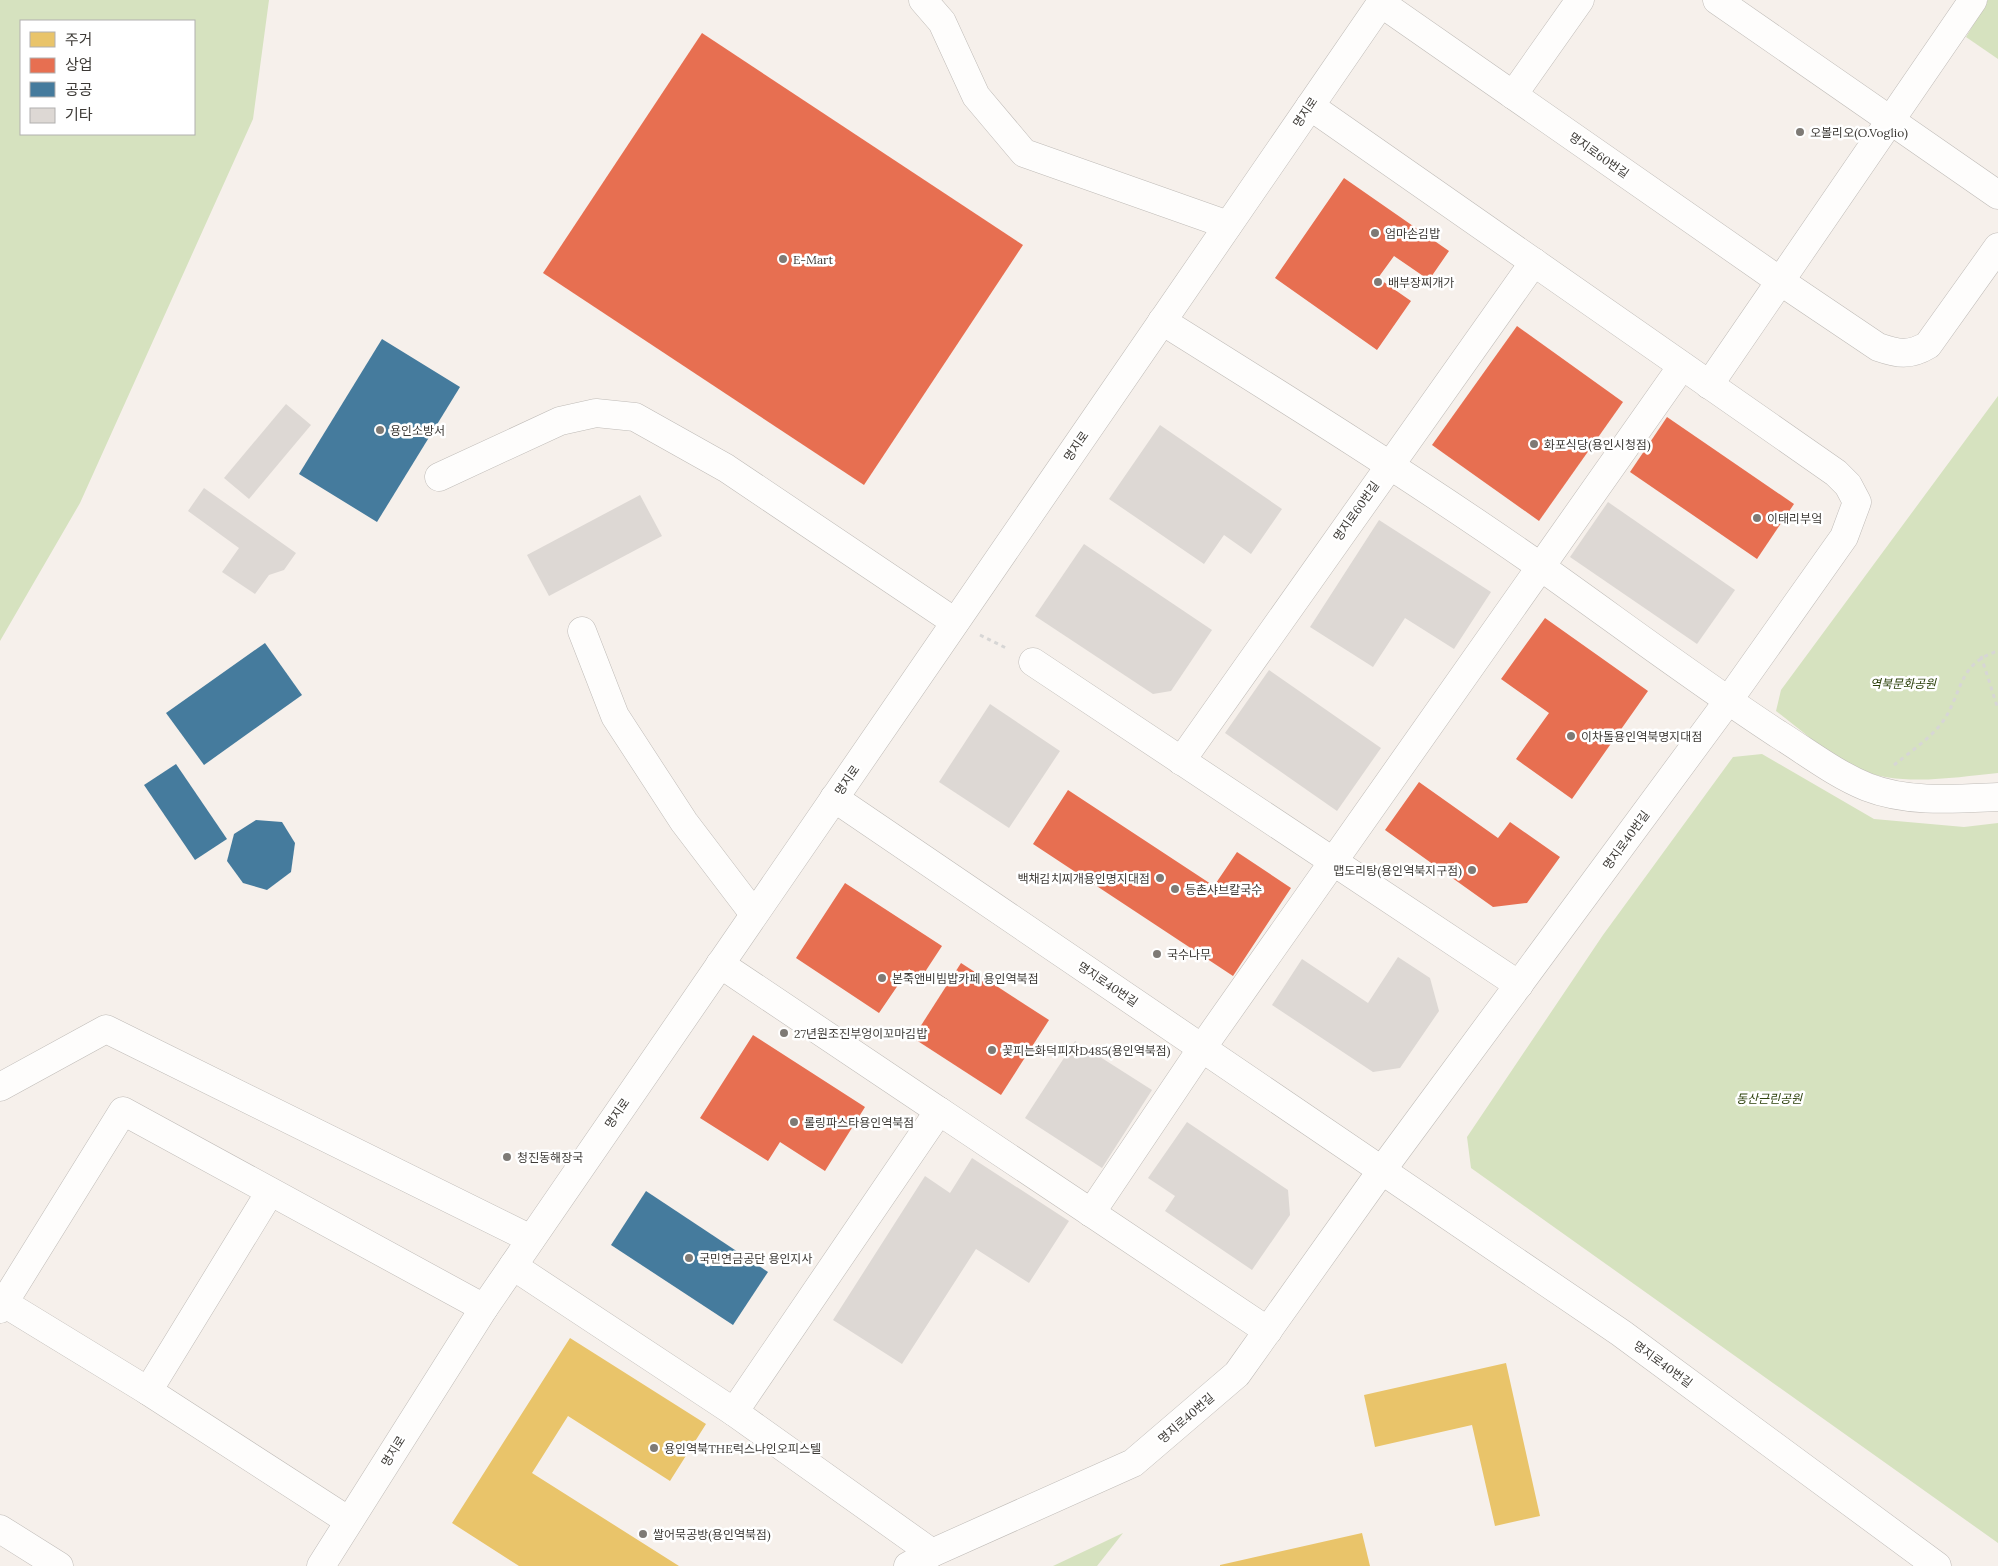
<svg xmlns="http://www.w3.org/2000/svg" width="1998" height="1566" viewBox="0 0 1998 1566" font-family="Lora,'Noto Sans KR',serif">
<style>
.green{fill:#d6e2bf;fill-rule:evenodd}
.homes{fill:#e9c46a}
.shops{fill:#e76f51}
.public{fill:#457b9d}
.building{fill:#ddd8d4}
.lines{fill:none;stroke-linecap:round;stroke-linejoin:round}
.minor-casing{stroke:#bfbbb7;stroke-width:29}
.major-casing{stroke:#bfbbb7;stroke-width:29}
.path{stroke:#d7d6d5;stroke-width:3;stroke-dasharray:4 4;stroke-linecap:butt}
.minor{stroke:#fefdfc;stroke-width:28}
.major{stroke:#fefdfc;stroke-width:28}
.poi-dot{fill:#7e7a75;stroke:#fff;stroke-width:2}
.labels{text-anchor:middle;dominant-baseline:central;stroke-width:5;stroke-linejoin:round;paint-order:stroke}
.street-label{font-size:12px;fill:#3d3a36;stroke:#fff}
.poi-label{font-size:12px;fill:#3d3a36;stroke:#fff;text-anchor:start}
.park-label{font-size:12px;font-style:italic;fill:#2d410c;stroke:#fff}
</style>
<rect width="100%" height="100%" fill="#f6f0eb"/>
<g class="green">
<path d="M0,0H269L253,119L80,503L0,641ZM21,21H194V134H21Z"/>
<polygon points="1988,0 1998,0 1998,59 1966,37"/>
<path d="M1998,396V773C1956,777 1901,787 1861,770C1830,756 1802,731 1776,711L1781,690Z"/>
<polygon points="1762,754 1874,819 1964,827 1998,823 1998,1543 1471,1168 1467,1137 1603,935 1733,757"/>
<polygon points="1123,1533 1097,1566 1053,1566"/>
</g>
<g class="homes">
<polygon points="570,1338 706,1424 670,1481 568,1416 532,1473 679,1566 519,1566 452,1523"/>
<polygon points="1506,1363 1540,1516 1495,1526 1472,1425 1375,1447 1364,1395"/>
<polygon points="1362,1533 1370,1566 1220,1566 1220,1565"/>
</g>
<g class="shops">
<polygon points="702,33 1023,245 864,485 543,273"/>
<polygon points="1344,178 1449,251 1429,280 1394,256 1378,278 1411,301 1377,350 1275,278"/>
<polygon points="1517,326 1623,402 1539,521 1432,445"/>
<polygon points="1667,417 1794,504 1757,559 1630,472"/>
<polygon points="1545,618 1648,691 1572,799 1516,759 1549,713 1501,679"/>
<polygon points="1419,782 1498,838 1510,822 1560,857 1527,903 1493,907 1385,830"/>
<polygon points="1068,790 1214,886 1237,852 1291,888 1233,976 1033,844"/>
<polygon points="845,883 942,946 921,978 909,969 879,1013 796,958"/>
<polygon points="961,963 1049,1020 1001,1095 913,1038"/>
<polygon points="753,1035 865,1107 825,1171 780,1142 768,1161 700,1118"/>
</g>
<g class="public">
<polygon points="382,339 460,387 377,522 299,474"/>
<polygon points="265,643 302,695 204,765 166,713"/>
<polygon points="176,764 227,839 195,860 144,785"/>
<polygon points="256,820 282,822 295,843 291,872 267,890 243,883 227,861 234,834"/>
<polygon points="646,1191 768,1272 733,1325 611,1245"/>
</g>
<g class="building">
<polygon points="286,404 311,425 249,499 224,478"/>
<polygon points="1160,425 1282,509 1251,554 1224,535 1204,564 1109,499"/>
<polygon points="204,488 296,553 284,570 269,575 255,594 222,572 239,548 188,511"/>
<polygon points="640,495 662,536 549,596 527,555"/>
<polygon points="1608,502 1735,590 1697,644 1570,557"/>
<polygon points="1379,520 1491,592 1454,649 1405,618 1373,667 1310,627"/>
<polygon points="1084,544 1212,630 1171,691 1153,694 1035,616"/>
<polygon points="1269,670 1381,748 1337,811 1225,733"/>
<polygon points="990,704 1060,751 1009,828 939,782"/>
<polygon points="1398,957 1430,978 1439,1011 1400,1068 1373,1072 1272,1005 1302,959 1368,1003"/>
<polygon points="1075,1041 1152,1090 1102,1168 1025,1118"/>
<polygon points="1187,1122 1288,1190 1290,1215 1252,1270 1165,1211 1175,1196 1148,1178"/>
<polygon points="972,1158 1069,1221 1029,1283 976,1249 902,1364 833,1320 925,1176 950,1193"/>
</g>
<g class="lines">
<defs>
<g id="minor">
<polyline points="923,0 942,22 976,96 1024,153 1228,225"/>
<polyline points="1717,0 1998,195"/>
<path d="M1381,3L1780,281L1878,347C1898,354 1910,356 1928,345L1998,247"/>
<polyline points="1513,95 1580,0"/>
<path d="M1162,321C1290,401 1418,481 1541,567C1620,623 1697,681 1778,734C1807,752 1835,774 1867,787C1908,803 1955,799 1998,797"/>
<polyline points="1709,385 1973,0"/>
<polyline points="439,477 560,421 596,413 635,417 726,468 955,622"/>
<polyline points="582,631 615,716 684,822 754,914"/>
<polyline points="1033,662 1519,985"/>
<polyline points="1181,761 1534,262"/>
<polyline points="834,798 1621,1333 1937,1566"/>
<polyline points="720,964 939,1111"/>
<polyline points="0,1087 106,1029 531,1239"/>
<polyline points="1091,1213 1202,1048 1682,366"/>
<polyline points="513,1266 734,1412"/>
<polyline points="4,1303 148,1391 349,1521"/>
<polyline points="0,1309 123,1111 484,1308"/>
<polyline points="148,1391 270,1192"/>
<polyline points="0,1529 59,1566"/>
<polyline points="932,1553 734,1412 939,1111 1268,1331"/>
<polyline points="908,1566 932,1553 1133,1463 1237,1374 1382,1170 1728,701 1844,537 1857,502 1848,485 1836,473 1310,106"/>
</g>
<polyline id="major" points="321,1566 484,1308 1383,0"/>
</defs>
<use href="#minor" class="minor-casing"/>
<use href="#major" class="major-casing"/>
<g class="path">
<polyline points="980,635 1008,649"/>
<polyline points="1981,656 1998,709"/>
<path d="M1894,765C1910,752 1928,740 1941,724C1963,695 1956,664 1998,651"/>
</g>
<use href="#minor" class="minor"/>
<use href="#major" class="major"/>
</g>
<g class="poi-dot">
<circle cx="1800" cy="132" r="5"/>
<circle cx="1375" cy="233" r="5"/>
<circle cx="783" cy="259" r="5"/>
<circle cx="1378" cy="282" r="5"/>
<circle cx="380" cy="430" r="5"/>
<circle cx="1534" cy="444" r="5"/>
<circle cx="1757" cy="518" r="5"/>
<circle cx="1571" cy="736" r="5"/>
<circle cx="1472" cy="870" r="5"/>
<circle cx="1160" cy="878" r="5"/>
<circle cx="1175" cy="889" r="5"/>
<circle cx="1157" cy="954" r="5"/>
<circle cx="882" cy="978" r="5"/>
<circle cx="784" cy="1033" r="5"/>
<circle cx="992" cy="1050" r="5"/>
<circle cx="794" cy="1122" r="5"/>
<circle cx="507" cy="1157" r="5"/>
<circle cx="689" cy="1258" r="5"/>
<circle cx="654" cy="1448" r="5"/>
<circle cx="643" cy="1534" r="5"/>
</g>
<g class="labels">
<g class="street-label">
<text transform="translate(1305 112) rotate(-56)">명지로</text>
<text transform="translate(1599 155) rotate(35)">명지로60번길</text>
<text transform="translate(1076 446) rotate(-55)">명지로</text>
<text transform="translate(1356 511) rotate(-55)">명지로60번길</text>
<text transform="translate(847 780) rotate(-55)">명지로</text>
<text transform="translate(1626 840) rotate(-54)">명지로40번길</text>
<text transform="translate(1108 984) rotate(34)">명지로40번길</text>
<text transform="translate(617 1113) rotate(-55)">명지로</text>
<text transform="translate(1663 1364) rotate(36)">명지로40번길</text>
<text transform="translate(1186 1418) rotate(-41)">명지로40번길</text>
<text transform="translate(393 1451) rotate(-58)">명지로</text>
</g>
<g class="poi-label">
<text x="1810" y="132">오볼리오(O.Voglio)</text>
<text x="1385" y="233">엄마손김밥</text>
<text x="793" y="259">E-Mart</text>
<text x="1388" y="282">배부장찌개가</text>
<text x="390" y="430">용인소방서</text>
<text x="1544" y="444">화포식당(용인시청점)</text>
<text x="1767" y="518">이태리부엌</text>
<text x="1581" y="736">이차돌용인역북명지대점</text>
<text x="1462" y="870" text-anchor="end">맵도리탕(용인역북지구점)</text>
<text x="1150" y="878" text-anchor="end">백채김치찌개용인명지대점</text>
<text x="1185" y="889">등촌샤브칼국수</text>
<text x="1167" y="954">국수나무</text>
<text x="892" y="978">본죽앤비빔밥카페 용인역북점</text>
<text x="794" y="1033">27년원조진부엉이꼬마김밥</text>
<text x="1002" y="1050">꽃피는화덕피자D485(용인역북점)</text>
<text x="804" y="1122">롤링파스타용인역북점</text>
<text x="517" y="1157">청진동해장국</text>
<text x="699" y="1258">국민연금공단 용인지사</text>
<text x="664" y="1448">용인역북THE럭스나인오피스텔</text>
<text x="653" y="1534">쌀어묵공방(용인역북점)</text>
</g>
<g class="park-label">
<text x="1903" y="683">역북문화공원</text>
<text x="1769" y="1098">동산근린공원</text>
</g>
</g>
<rect x="20" y="20" width="175" height="115" fill="#ffffff" stroke="#b1b0af"/>
<rect x="30" y="32" width="25" height="15" fill="#e9c46a" stroke="#b1b0af"/>
<text x="65" y="45" font-size="15" fill="#3d3a36">주거</text>
<rect x="30" y="58" width="25" height="15" fill="#e76f51" stroke="#b1b0af"/>
<text x="65" y="70" font-size="15" fill="#3d3a36">상업</text>
<rect x="30" y="82" width="25" height="15" fill="#457b9d" stroke="#b1b0af"/>
<text x="65" y="95" font-size="15" fill="#3d3a36">공공</text>
<rect x="30" y="108" width="25" height="15" fill="#ddd8d4" stroke="#b1b0af"/>
<text x="65" y="120" font-size="15" fill="#3d3a36">기타</text>
</svg>
